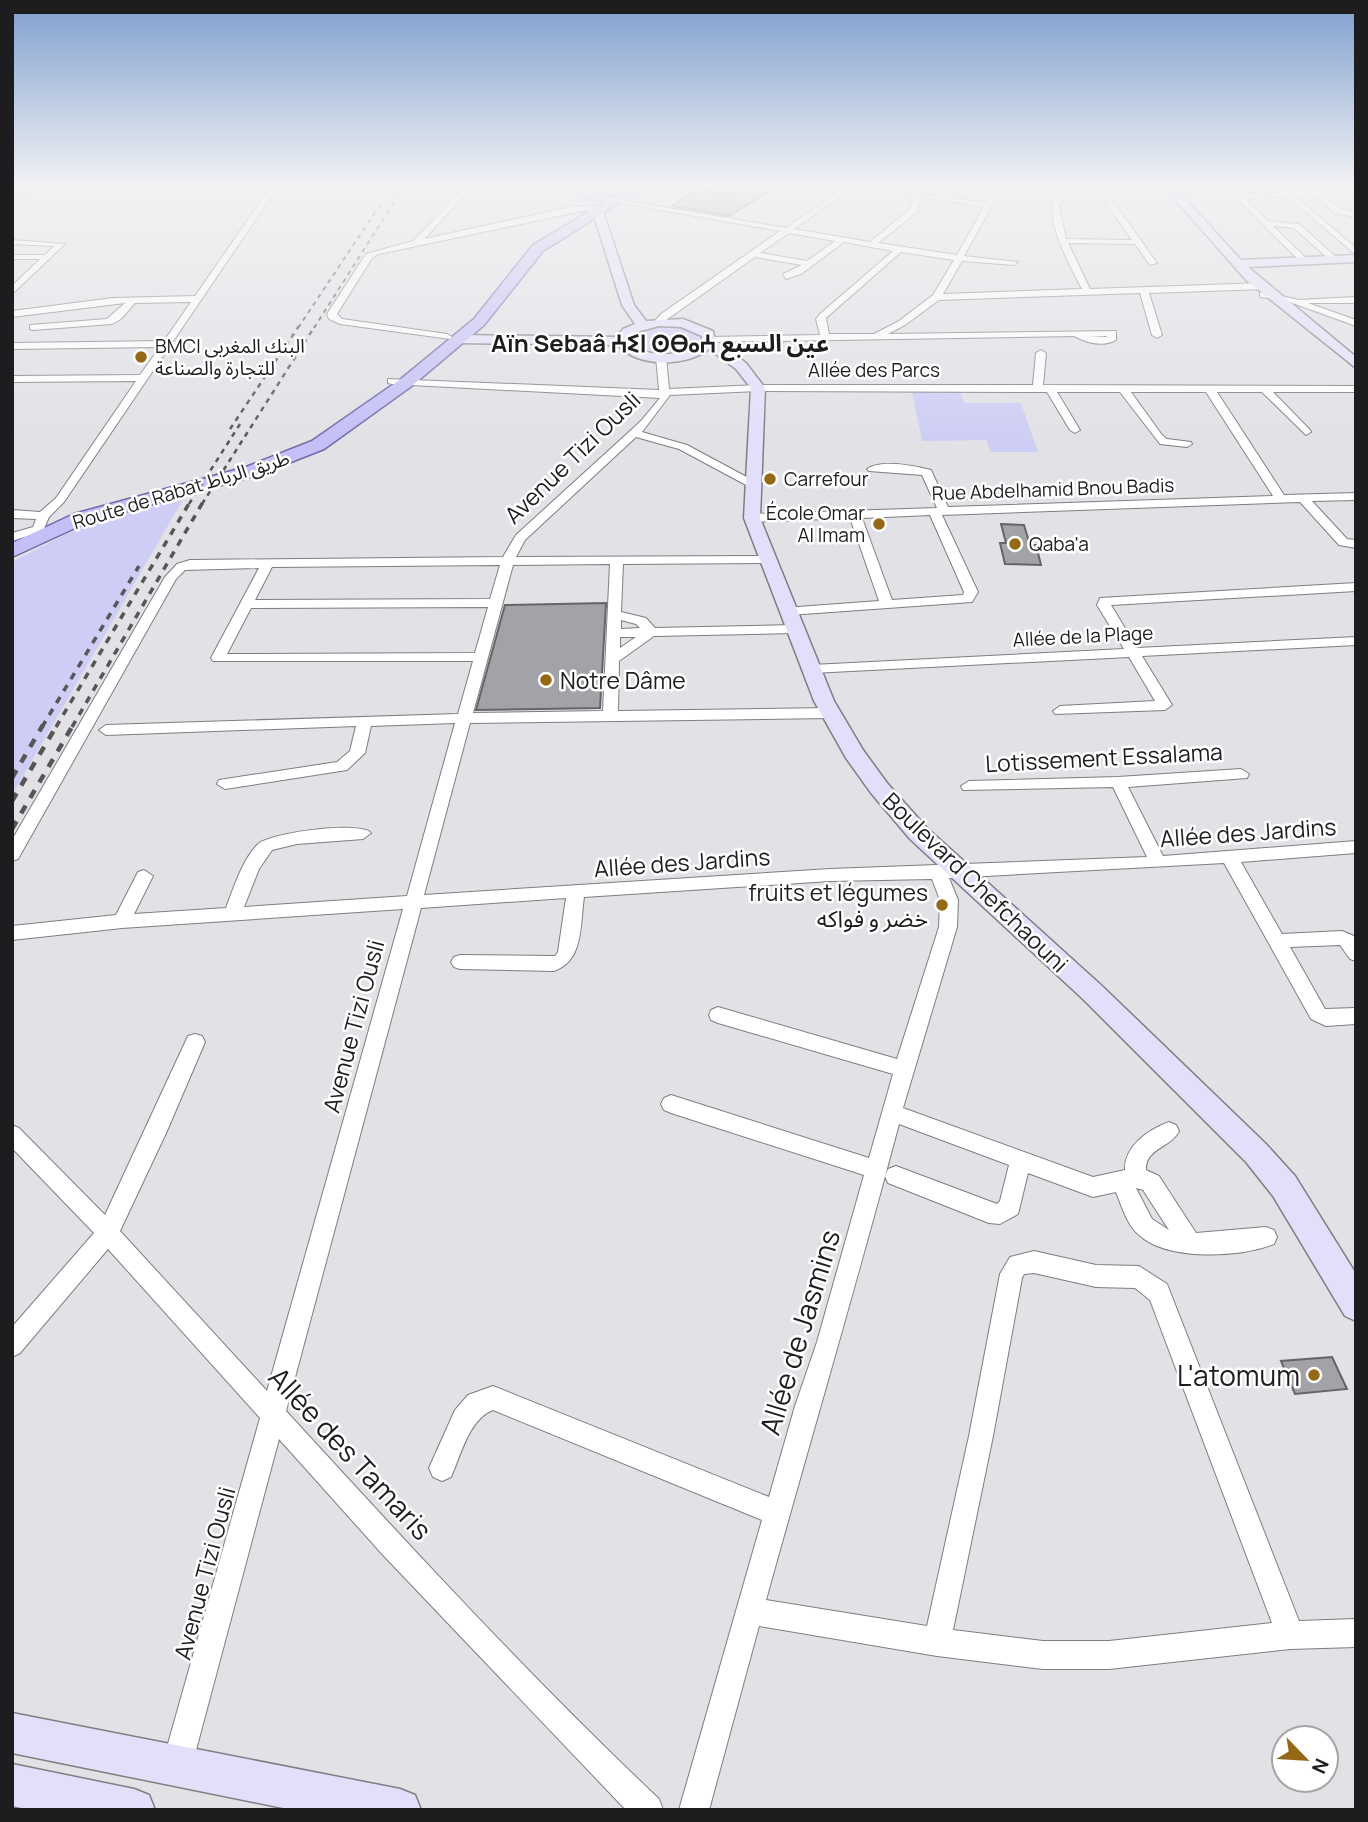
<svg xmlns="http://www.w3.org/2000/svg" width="1368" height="1822" viewBox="0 0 1368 1822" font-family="Manrope,'Noto Sans Arabic','Noto Sans Tifinagh',sans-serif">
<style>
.green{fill:#cecdf5}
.building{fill:#a3a3a7;stroke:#656568;stroke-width:2}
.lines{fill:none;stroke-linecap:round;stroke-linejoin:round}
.street-casing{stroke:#7e7e82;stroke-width:2}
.secondary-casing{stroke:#7e7e82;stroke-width:3}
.primary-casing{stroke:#706ba8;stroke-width:3}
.street{fill:#fff;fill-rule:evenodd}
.secondary{fill:#e2dffb;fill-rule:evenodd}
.primary{fill:#c4bff7;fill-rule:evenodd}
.rail-far3{stroke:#565659;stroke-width:2;stroke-dasharray:4.5 4.5;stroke-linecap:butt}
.rail-far2{stroke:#565659;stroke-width:2.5;stroke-dasharray:5 5;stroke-linecap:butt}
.rail-far1{stroke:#565659;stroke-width:3.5;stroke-dasharray:7 7;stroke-linecap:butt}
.rail{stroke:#565659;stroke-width:4.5;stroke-dasharray:9 9;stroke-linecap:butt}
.poi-dot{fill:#956815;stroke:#fff;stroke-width:2.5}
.labels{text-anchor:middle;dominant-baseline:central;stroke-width:5;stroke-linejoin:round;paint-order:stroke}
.far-poi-label{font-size:19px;fill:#1d1d1f;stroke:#fff;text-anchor:start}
.far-street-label{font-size:19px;fill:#1d1d1f;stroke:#fff}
.street-label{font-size:23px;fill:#1d1d1f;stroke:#fff}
.poi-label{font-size:23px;fill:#1d1d1f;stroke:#fff;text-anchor:start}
.far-district-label{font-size:24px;font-weight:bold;fill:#1d1d1f;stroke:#fff}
.near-street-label{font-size:28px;fill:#1d1d1f;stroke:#fff}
.near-poi-label{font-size:28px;fill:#1d1d1f;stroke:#fff;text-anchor:end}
</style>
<rect width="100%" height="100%" fill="#e1e1e6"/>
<g class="green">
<path d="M646,326H680L697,332L702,341C679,363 652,356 626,343L630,333Z"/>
<polygon points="911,387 959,389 964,403 1021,403 1038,452 991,452 986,440 922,441"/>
<polygon points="185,496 12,795 12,562 82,526"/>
</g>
<g class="building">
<polygon points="699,188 730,194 739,188 774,188 729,216 672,206"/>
<polygon points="1001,524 1024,525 1030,545 1036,545 1041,565 1005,564 1000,543 1006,543"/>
<polygon points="606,603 600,708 476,710 505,605"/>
<polygon points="1332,1357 1347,1389 1295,1394 1281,1361"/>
</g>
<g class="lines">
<defs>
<g id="street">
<polygon points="270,188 277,188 64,502 49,517 43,531 12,541 12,533 33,527 36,519 12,518 12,510 40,512 56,498 136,381 12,382 12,376 140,375 160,347 12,349 12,343 164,341 191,302 135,303 121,319 112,324 33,330 30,329 30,325 107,319 125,303 12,317 12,311 113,298 195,296"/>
<polygon points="464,188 472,188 424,239 575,206 596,208 379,254 372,258 337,314 342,319 447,334 452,337 450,339 340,324 329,319 327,314 366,254 413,241"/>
<path d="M844,188H852L794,229L870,242L910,209L914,196L872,188L987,203L996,188H1002L964,256L1018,262L1014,265L962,261L943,294L1082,289C1071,267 1022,184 1080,188L1063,199L1059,206L1066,239L1132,240L1105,202L1112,200L1157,263L1150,265L1135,244L1068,243L1090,289L1264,283L1268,286L1264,289L1149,293L1162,335L1157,338L1152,335L1140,293L939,300L905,325L888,334L1116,331V340C1103,347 1087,343 1074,336L710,342L707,341V337L820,335L816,319L820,314L893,251L844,242L801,274L786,279L783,274L802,265L755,257L659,325L654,322L661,314L780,231L611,201L615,199L786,228ZM921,197L984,207L957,255L878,243L917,212ZM789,233L835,241L807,261L760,253ZM901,252L954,260L933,295L899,321L874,334H829L826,318ZM1089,336H1107V337Z"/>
<polygon points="1226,188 1233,188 1239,194 1283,193 1279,188 1290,191 1356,191 1356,195 1323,195 1341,209 1356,213 1356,217 1335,213 1314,195 1295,196 1356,248 1356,255 1288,197 1244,198 1268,221 1299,224 1338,259 1331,261 1294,228 1273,226 1308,260 1301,262"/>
<polygon points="12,240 65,244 12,294 12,286 40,259 12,259 12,255 45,255 54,246 12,244"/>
<polygon points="1263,292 1299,300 1356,297 1356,303 1308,303 1356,320 1356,326 1284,300 1260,297 1260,293"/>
<path d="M1041,350L1046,353L1043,385L1356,386V392H1273L1310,430L1311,432L1306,435L1262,392H1217L1284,495L1356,493V500L1312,501L1347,539L1356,540V548L1339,545L1300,502L942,515L978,592L972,602L789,615L784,614V608L879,601L850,518L752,522L746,518L752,514L937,508L922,475L869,471L867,469C882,459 914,466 931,470L948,507L1273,496L1206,392H1131L1162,435L1167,439L1191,442L1192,444L1187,447L1160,444L1120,392H1057L1080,430L1075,433L1070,430L1047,392L758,391L670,395L642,432L687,445L756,482V486H748L679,449L636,437L525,540L516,557L770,556L772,559L766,563L623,564L621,612L646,618L655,628L796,625L803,629L796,633L654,636L619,661L618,711L829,708L836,713L829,718L470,723L424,895L830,869L1147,857L1113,787L963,790L961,786L969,781L1118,777L1241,769L1249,774L1247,778L1128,787L1163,856L1356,841V853L1241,862L1282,934L1342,931L1354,936L1356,961L1350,959L1340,945L1290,947L1325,1009L1356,1008V1024L1326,1026L1311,1019L1224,863L949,878L958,900L957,927L903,1108L1093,1177L1125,1170C1124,1146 1148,1130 1169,1122L1176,1125L1179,1131C1171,1148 1145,1148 1146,1170L1159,1176L1196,1233L1266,1227L1274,1230L1277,1237L1274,1244C1240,1258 1167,1261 1139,1235C1127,1225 1122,1207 1116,1192L1093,1197L1028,1173L1018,1214L1000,1224L989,1223L888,1183L885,1176L888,1169L896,1166L997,1204L1000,1201L1009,1165L899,1124C857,1283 810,1441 766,1600L927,1626L969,1436L1000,1274L1010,1257L1034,1251L1096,1265L1139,1266L1167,1284L1299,1621L1356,1619V1647L1290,1649L1109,1669H1043L937,1656L759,1626L709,1810H679L762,1520L493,1410C469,1419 461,1455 451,1477L442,1481L433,1477L429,1468L455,1410L468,1395L493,1386L769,1497L795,1406L817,1342L864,1175L671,1113L664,1110L661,1104L664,1098L671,1095L869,1158L893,1074L718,1023L711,1020L709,1015L711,1010L718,1007L897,1059L939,927L940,900L932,879L830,881L584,897C580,924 584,961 554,971L460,969L454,967L451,962L454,957L460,955L555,956L558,952L566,898L421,908L286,1411C407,1543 529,1676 659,1799L663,1810H626L383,1555L279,1439L192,1765L187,1775L177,1780L167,1775L162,1765L260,1418L108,1249L20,1353L12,1357V1327L94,1233L12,1148V1125L19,1128L105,1215L188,1036L195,1034L202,1036L205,1042L167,1131L120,1231L267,1391L403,909L122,928L12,940V926L116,915L138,872L144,870L153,876L134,914L226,908C234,887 242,861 257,845C269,832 362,821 371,833L363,839L297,844L272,850L259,869L244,907L407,896L455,723L371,726L365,753L347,770L225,789L217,784L219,780L337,762L350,751L356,726L106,735L99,730L106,725L458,714L473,661H213L211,658L259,568L185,570L176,579L18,859L12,861V840L165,577L177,564L190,560L503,557L516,535L641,421L660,398L392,384L388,383V379L659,390L656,357L661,354L666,357L669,389L758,385H1033L1036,353ZM930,515L964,592L963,595L892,600L862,518ZM610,564L603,711L473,713L513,565ZM500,565L490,599L255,600L272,567ZM488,607L475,653L227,654L251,608ZM621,620L636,624L640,628L621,629ZM620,637H636L620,648ZM1136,1188L1143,1190L1169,1230L1152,1219ZM1034,1273L1096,1287L1135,1288L1150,1300L1272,1623L1109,1641H1043L953,1630L993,1436L1022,1278L1024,1274Z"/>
<polygon points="1356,583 1356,591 1111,605 1137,648 1356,637 1356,645 1142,656 1172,705 1165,710 1055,714 1053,711 1060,706 1155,701 1129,657 812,673 805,669 812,665 1124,649 1097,605 1100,598"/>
</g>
<g id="secondary">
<polygon points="27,188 39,188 12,203 12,196"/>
<polygon points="1165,188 1175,188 1241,260 1356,255 1356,262 1248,267 1356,357 1356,368 1246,280"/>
<path d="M588,206H596L603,211L634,305L646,321L683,319L713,331L715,340L746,363L765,388L760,518L834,701L863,750L887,783L926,827L1102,986L1266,1144L1295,1176L1356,1274V1321L1345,1316L1273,1196L1246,1162L1084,1000L910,839L871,793L846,758L814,701L744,518L751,388L736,369L709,349C686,367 638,368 618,345L459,343L452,339L459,335L617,337L623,329L635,324L622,305L593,213L588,210ZM659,326L681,327L702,336V341C684,357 646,360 629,341L637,332Z"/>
<polygon points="12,1713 400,1789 415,1795 421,1810 293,1810 12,1753"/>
<polygon points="12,1764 134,1789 149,1795 155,1810 31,1810 12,1806"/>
</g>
<path id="primary" d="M573,188C587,187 599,194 614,197L629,188H643L543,251L484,325L413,385L324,449L258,475L88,522L12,557V543L74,514L246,467L312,441L401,379L474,319L533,245L605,202L587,199Z"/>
</defs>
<use href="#street" class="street-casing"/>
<use href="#secondary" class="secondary-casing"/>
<use href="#primary" class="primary-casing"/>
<use href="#street" class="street"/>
<use href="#secondary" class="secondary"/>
<use href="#primary" class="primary"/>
<g class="rail-far3">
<polyline points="298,328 380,205"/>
<polyline points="314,328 403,188"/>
</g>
<g class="rail-far2">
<polyline points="230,429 299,326"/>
<polyline points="189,504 240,424"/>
<polyline points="202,504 315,326"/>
</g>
<g class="rail-far1">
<polyline points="42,727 139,566"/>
<polyline points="56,727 190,502"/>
<polyline points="72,727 203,502"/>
</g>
<g class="rail">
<polyline points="12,778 43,725"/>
<polyline points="12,801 57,725"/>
<polyline points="12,829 73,725"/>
</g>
</g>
<linearGradient id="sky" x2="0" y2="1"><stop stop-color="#7f9fce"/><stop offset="0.42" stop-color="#f2f2f4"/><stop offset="1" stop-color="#f2f2f4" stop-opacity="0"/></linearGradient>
<rect width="1368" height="443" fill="url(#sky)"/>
<g class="poi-dot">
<circle cx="141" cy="357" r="7"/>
<circle cx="770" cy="479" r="7"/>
<circle cx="879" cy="524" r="7"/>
<circle cx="1015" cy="544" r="7"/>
<circle cx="546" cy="680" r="7"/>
<circle cx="942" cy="905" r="7"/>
<circle cx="1314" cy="1375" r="7"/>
</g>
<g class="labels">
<g class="far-poi-label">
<text x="155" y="346">BMCI البنك المغربي<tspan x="155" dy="22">للتجارة والصناعة</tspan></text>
<text x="784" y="479">Carrefour</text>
<text x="865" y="513" text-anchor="end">École Omar<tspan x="865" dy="22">Al Imam</tspan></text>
<text x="1029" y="544">Qaba'a</text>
</g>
<g class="far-street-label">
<text x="874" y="370">Allée des Parcs</text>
<text transform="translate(1053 489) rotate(-2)">Rue Abdelhamid Bnou Badis</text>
<text transform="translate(181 490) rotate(-17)">Route de Rabat طريق الرباط</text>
<text transform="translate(1083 636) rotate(-3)">Allée de la Plage</text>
</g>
<g class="street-label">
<text transform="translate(572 457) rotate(-44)">Avenue Tizi Ousli</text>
<text transform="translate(1104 757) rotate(-3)">Lotissement Essalama</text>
<text transform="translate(1248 832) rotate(-4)">Allée des Jardins</text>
<text transform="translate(682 862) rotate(-4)">Allée des Jardins</text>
<text transform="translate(976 882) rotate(44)">Boulevard Chefchaouni</text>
<text transform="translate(353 1026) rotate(-75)">Avenue Tizi Ousli</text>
<text transform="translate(204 1573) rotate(-75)">Avenue Tizi Ousli</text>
</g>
<g class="poi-label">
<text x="560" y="680">Notre Dâme</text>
<text x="928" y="892" text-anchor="end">fruits et légumes<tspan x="928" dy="26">خضر و فواكه</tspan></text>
</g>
<g class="far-district-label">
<text x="660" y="342">Aïn Sebaâ ⵄⵉⵏ ⵙⴱⴰⵄ عين السبع</text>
</g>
<g class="near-street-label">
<text transform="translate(799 1332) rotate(-73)">Allée de Jasmins</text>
<text transform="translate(351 1453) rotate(47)">Allée des Tamaris</text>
</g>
<g class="near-poi-label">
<text x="1300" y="1375">L'atomum</text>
</g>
</g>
<rect width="1368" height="1822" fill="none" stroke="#1d1d1f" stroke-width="28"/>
<g transform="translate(1305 1759) rotate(115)"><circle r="33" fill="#ffffff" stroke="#a5a5a5" stroke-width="2"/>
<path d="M0-5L12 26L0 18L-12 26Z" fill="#956815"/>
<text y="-10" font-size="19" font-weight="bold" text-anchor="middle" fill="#1d1d1f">N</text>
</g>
</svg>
